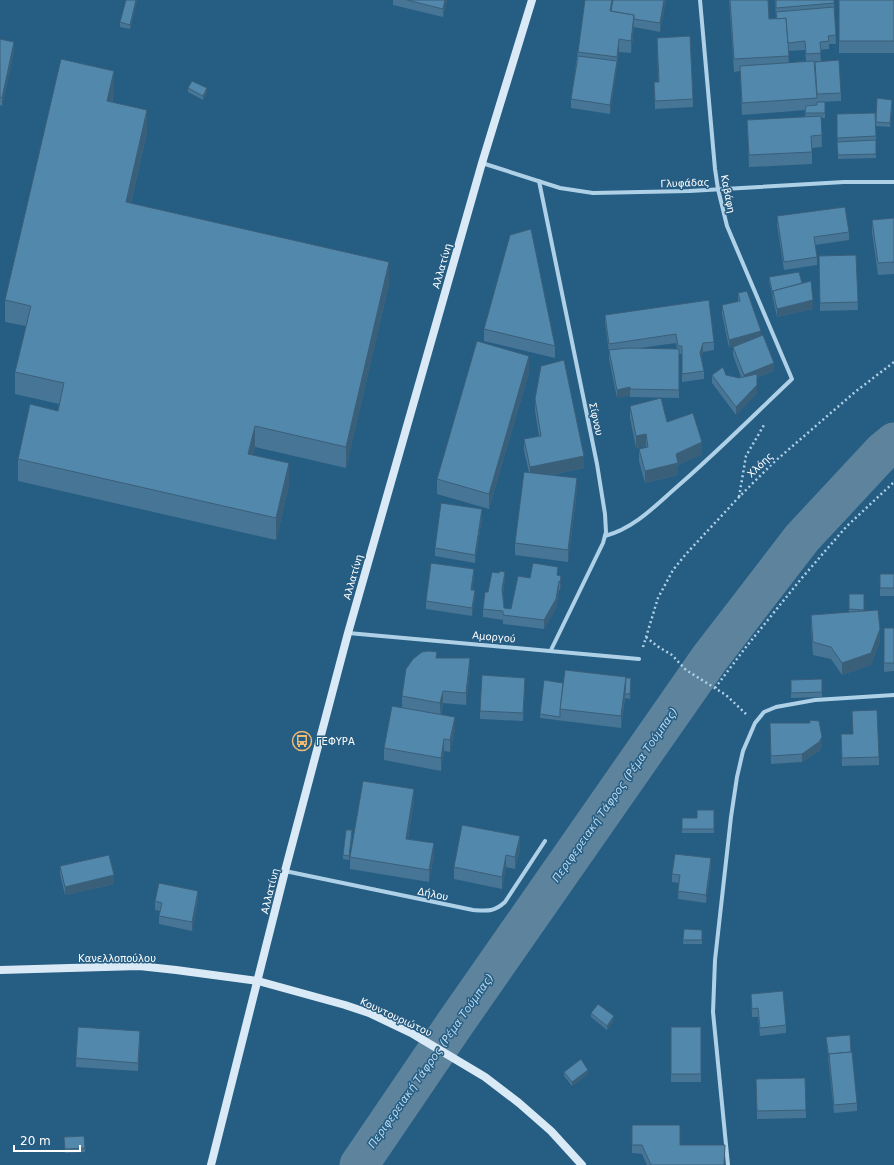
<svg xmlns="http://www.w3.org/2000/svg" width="894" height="1165" viewBox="0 0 894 1165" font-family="'DejaVu Sans',sans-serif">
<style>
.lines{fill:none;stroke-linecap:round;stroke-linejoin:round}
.river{stroke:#5d839d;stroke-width:39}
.path{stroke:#afd1e7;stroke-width:2.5;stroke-dasharray:2 3;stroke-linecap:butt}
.street{stroke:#afd1e7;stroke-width:4}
.secondary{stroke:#d9eaf6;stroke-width:8}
.wall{fill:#477595;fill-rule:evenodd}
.shaded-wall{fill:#3a5f79}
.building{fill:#5388ad;stroke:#3a5f79}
.labels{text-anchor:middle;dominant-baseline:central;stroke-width:3;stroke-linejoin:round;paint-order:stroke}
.street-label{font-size:10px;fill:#fff;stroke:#265d83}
.poi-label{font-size:10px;fill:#fff;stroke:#265d83;text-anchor:start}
.water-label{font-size:11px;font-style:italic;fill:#bbdaef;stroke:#265d83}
</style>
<rect width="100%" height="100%" fill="#265d83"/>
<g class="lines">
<polyline class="river" points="359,1165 454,1025 709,659 802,538 883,451 894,442"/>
<g class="path">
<polyline points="739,497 746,456 764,425"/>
<polyline points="646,637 657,646 672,655 686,670 726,695 746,714"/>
<polyline points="643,647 658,598 673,570 686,554 739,497 773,463 855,392 894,362"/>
<polyline points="715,688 746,647 801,579 846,527 894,482"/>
</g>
<g class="street">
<polyline points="482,163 560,188 593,193 689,191 844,182 894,182"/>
<polyline points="539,181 597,464 605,514 606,532 603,543 551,650"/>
<path d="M605,536C635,528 656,505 679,485C718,451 755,414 792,379L727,226L718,189L715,169L700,0"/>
<polyline points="348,633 639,659"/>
<path d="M285,871L473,910C488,911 494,912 505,902L545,841"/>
<polyline points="728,1165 713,1012 715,960 731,817 737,777 743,751 755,723 764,712 776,707 815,700 894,695"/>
</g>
<g class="secondary">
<polyline points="0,970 139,966 176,970 258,981 345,1005 369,1013 413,1034 485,1077 519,1103 551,1131 582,1165"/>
<polyline points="211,1165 285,871 348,633 482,163 532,0"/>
</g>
</g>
<g class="wall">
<polygon points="126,0 137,0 130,29 120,27 120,22"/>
<polygon points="393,0 447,0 443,17 393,5"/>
<polygon points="585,0 666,0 660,32 634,27 631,53 619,52 610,114 571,108 571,99"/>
<path d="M729,0H768L769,19H776L775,0H834L836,44H829V49L820,50L821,61H815L841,93V101L819,102H825V118H821L822,147L812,148V164L749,167L747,120L805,117L806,110L742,115L740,71L734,72ZM805,50L806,61L789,63L788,51Z"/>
<rect x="839" y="0" width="55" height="53"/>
<polygon points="657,38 693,99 693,107 655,109 654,82 658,82"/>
<polygon points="0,39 14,51 2,106 0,105"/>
<polygon points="188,88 207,92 203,100 188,92"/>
<polygon points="114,93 112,103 147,132 131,203 389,284 346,468 255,447 253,455 289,485 276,540 18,481 18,459 58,411 59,404 15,394 15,372 26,326 5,322 5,300"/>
<polygon points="892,104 890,127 876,126 876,158 838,159 837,114 875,113"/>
<polygon points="777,216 849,232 849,240 815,245 817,257 817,265 784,270 777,225"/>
<polygon points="894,218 894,274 878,275 872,232 872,220"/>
<polygon points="856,255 858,310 820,311 819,256"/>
<polygon points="769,277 802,283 813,309 777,317 769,281"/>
<polygon points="738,293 761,336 774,371 757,378 757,393 736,415 712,383 712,375 726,375 739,378 741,377 733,355 733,347 734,346 729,348 722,314 722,305 738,302"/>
<path d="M605,315L714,342V350L703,352L701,358L704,371V379L682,382V354H679V398L630,397V395L617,398L609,359V352L605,323ZM676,343L677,349H633Z"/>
<polygon points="484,329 555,346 555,358 484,341"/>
<polygon points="529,372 489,509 437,494 437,479"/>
<polygon points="535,399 584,468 551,475 577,490 568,562 515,555 515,543 529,472 524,451 524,439 539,436 535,411"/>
<polygon points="630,406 667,422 702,454 678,465 678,475 645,483 639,461 639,449 646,448 646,446 636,448 630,418"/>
<polygon points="482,517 475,563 435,556 435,548"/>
<rect x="880" y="574" width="14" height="22"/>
<polygon points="558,575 561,584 560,590 559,590 556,608 544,629 503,624 503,620 483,617 483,609 488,592 505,580 503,593 504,608 511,609 530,578"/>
<polygon points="474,578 472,590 475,598 472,616 426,609 426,601"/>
<polygon points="849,594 864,594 864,611 880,641 871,665 842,675 831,659 813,655 811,627 811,615 849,612"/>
<polygon points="884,628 894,628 894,671 884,672"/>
<polygon points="437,658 470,670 466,705 443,703 441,715 455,729 450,752 444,751 441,771 384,760 384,748 402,708 402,696"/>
<polygon points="626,678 631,682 630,699 625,698 621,728 540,718 540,714 563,683"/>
<polygon points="822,679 822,697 791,698 791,680"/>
<polygon points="525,686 523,721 480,719 480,711"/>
<polygon points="770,723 822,746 819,751 802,762 771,764"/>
<polygon points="841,734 852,734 879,757 879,765 842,766"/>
<polygon points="414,801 408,839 434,855 429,882 350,869 350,857"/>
<polygon points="714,810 714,833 682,833 682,818 697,818"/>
<polygon points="352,835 349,860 343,859 343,855"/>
<polygon points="520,849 515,869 506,867 502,889 454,879 454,867"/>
<polygon points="60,866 114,884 65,895 60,874"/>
<polygon points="711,866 706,903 678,899 679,883 672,882 672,874"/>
<polygon points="198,899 192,931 159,924 159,916 160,911 155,910 155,901"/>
<polygon points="684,929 702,930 702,944 683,944"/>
<polygon points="751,994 786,1025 786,1033 760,1036 758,1017 752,1017"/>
<polygon points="591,1013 614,1020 607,1030 591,1017"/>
<rect x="671" y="1027" width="30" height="55"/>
<polygon points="826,1037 857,1103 857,1111 834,1113"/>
<polygon points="140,1040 138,1071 76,1067 76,1058"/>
<polygon points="564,1072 588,1074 572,1086 564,1076"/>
<polygon points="805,1078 806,1118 757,1119 756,1079"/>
<polygon points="632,1125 680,1145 725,1165 647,1165 642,1154 632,1153"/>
<polygon points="64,1137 85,1148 85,1152 65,1153"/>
</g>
<g class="shaded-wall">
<polygon points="136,0 137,0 130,29 130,25"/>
<polygon points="445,0 447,0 443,17 443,9"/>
<polygon points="664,0 666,0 660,32 660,23"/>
<polygon points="634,15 634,27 631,53 631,41"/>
<polygon points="619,39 619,52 617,69 617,57"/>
<polygon points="14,42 14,51 2,106 2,98"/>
<polygon points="617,61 617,69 610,114 610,105"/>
<polygon points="114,71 114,93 107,123 107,101"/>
<polygon points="207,88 207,92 203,100 203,96"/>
<polygon points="147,110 147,132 126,224 126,202"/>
<polygon points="389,262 389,284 346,468 346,447"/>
<polygon points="813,300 813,309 777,317 777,309"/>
<polygon points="761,331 761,339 729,348 729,340"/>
<polygon points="703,343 703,352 700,361 700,353"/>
<polygon points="529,356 529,372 489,509 489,494"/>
<polygon points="774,363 774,371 757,378 757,393 736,415 736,407 744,383 744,375"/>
<polygon points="630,387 630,395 617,398 617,390"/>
<polygon points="255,426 255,447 248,475 248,454"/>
<polygon points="646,434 646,446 636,448 636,436"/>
<polygon points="702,442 702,454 678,465 678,475 645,483 645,471 676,454"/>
<polygon points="584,456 584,468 530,479 530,467"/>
<polygon points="289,463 289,485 276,540 276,518"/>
<polygon points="577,478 577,490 568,562 568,550"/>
<polygon points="482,509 482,517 475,563 475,555"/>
<polygon points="474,569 474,578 471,598 471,590"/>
<polygon points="505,572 505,580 502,597 502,589"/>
<polygon points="561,576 561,584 560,590 560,582"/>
<polygon points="559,581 559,590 556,608 544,629 544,620"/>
<polygon points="475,590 475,598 472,616 472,608"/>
<polygon points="880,629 880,641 871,665 842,675 842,663"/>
<polygon points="470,658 470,670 466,705 466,693"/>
<polygon points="626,677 626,689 625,694 621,728 621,716"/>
<polygon points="525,678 525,686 523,721 523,713"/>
<polygon points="443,691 443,703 440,715 440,703"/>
<polygon points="455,717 455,729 450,752 450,740"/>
<polygon points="822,737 822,746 819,751 802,762 802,754"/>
<polygon points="444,739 444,751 441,771 441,758"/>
<polygon points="414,789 414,801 406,851 406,839"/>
<polygon points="520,836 520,849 515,869 515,857"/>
<polygon points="434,843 434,855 429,882 429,870"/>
<polygon points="506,855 506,867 502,889 502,877"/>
<polygon points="711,858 711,866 706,903 706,895"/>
<polygon points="114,875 114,884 65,895 65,887"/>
<polygon points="198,891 198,899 192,931 192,922"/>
<polygon points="614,1016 614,1020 607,1030 607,1026"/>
<polygon points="140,1031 140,1040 138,1071 138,1063"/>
<polygon points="588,1070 588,1074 572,1086 572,1082"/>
</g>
<g class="building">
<polygon points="126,0 136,0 130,25 120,22"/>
<polygon points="407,0 445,0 443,9"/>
<polygon points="585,0 612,0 610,11 634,15 631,41 619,39 617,57 578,52"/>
<polygon points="613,0 664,0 660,23 634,19 634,15 611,11"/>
<polygon points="730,0 768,0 769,19 786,18 789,56 734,59"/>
<polygon points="776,0 834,0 834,3 776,8"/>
<rect x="839" y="0" width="55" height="41"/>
<polygon points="834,7 836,35 828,36 829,41 820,42 821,53 806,54 805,41 788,43 786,18 777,19 776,12"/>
<polygon points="690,36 693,99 655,101 654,82 659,82 657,38"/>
<polygon points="0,39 14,42 2,98 0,97"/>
<polygon points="578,56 617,61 610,105 571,99"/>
<polygon points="61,59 114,71 107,101 147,110 126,202 389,262 346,447 255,426 248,454 289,463 276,518 18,459 30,404 58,411 64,383 15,372 31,306 5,300"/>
<polygon points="839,60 841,93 817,94 815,62"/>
<polygon points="814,61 817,98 742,103 740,66"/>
<polygon points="192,81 207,88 203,96 188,88"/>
<polygon points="877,98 892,100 890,123 876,122"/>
<polygon points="817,102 825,102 825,113 805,113 806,106 817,105"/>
<polygon points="875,113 876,136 837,138 837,114"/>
<polygon points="821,116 822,135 811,136 812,152 749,155 747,120"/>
<polygon points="876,140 876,154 838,155 837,142"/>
<polygon points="845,207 849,232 814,237 817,257 784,262 777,216"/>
<polygon points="894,218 894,262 878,263 872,220"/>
<polygon points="531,229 555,346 484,329 510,235"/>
<polygon points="856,255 858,302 820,303 819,256"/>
<polygon points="799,272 802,283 773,291 773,295 769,277"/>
<polygon points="811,281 813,300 777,309 773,291"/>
<polygon points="747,291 761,331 729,340 722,305 740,301 738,293"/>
<polygon points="709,300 714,342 703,343 700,353 704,371 682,374 682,346 678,346 676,334 609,344 605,315"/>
<polygon points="763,335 774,363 744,375 733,347"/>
<polygon points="477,341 529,356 489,494 437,479"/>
<polygon points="628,348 679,349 679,390 630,389 630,387 617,390 609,350"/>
<polygon points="564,360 584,456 530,467 524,439 541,436 535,399 541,366"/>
<polygon points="723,367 726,375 739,378 757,374 757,385 736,407 712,375"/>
<polygon points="661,398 667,422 693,413 702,442 676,454 678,463 645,471 639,449 648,447 646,434 636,436 630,406"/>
<polygon points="524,472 577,478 568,550 515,543"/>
<polygon points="441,503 482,509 475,555 435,548"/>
<polygon points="431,563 474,569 471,590 475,590 472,608 426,601"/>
<polygon points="533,563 558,567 557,575 561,576 560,582 559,581 556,599 544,620 503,615 503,611 483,609 485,592 488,592 492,572 499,573 500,571 505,572 502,589 504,608 511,609 518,576 530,578"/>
<rect x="880" y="574" width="14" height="14"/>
<polygon points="849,594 864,594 864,610 849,609"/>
<polygon points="878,610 880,629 871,653 842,663 831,647 813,642 811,615"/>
<rect x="884" y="628" width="10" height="35"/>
<polygon points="429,651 437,652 436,658 470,658 466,693 443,691 440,703 402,696 406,669 413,659 422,652"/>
<polygon points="565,670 626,677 621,716 560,709"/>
<polygon points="482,675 525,678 523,713 480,711"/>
<polygon points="626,678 631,678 630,694 625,694"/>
<polygon points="822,679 822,692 791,693 791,680"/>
<polygon points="544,680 563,683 560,709 560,717 540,714"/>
<polygon points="392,706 455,717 450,740 444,739 441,758 384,748"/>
<polygon points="877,710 879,757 842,758 841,734 853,734 852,711"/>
<polygon points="810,720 819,721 822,737 819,742 802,754 771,756 770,723 810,723"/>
<polygon points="363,781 414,789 406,839 434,843 429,870 350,857"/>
<polygon points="697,810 714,810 714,829 682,829 682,818 697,818"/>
<polygon points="462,825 520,836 515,857 506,855 502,877 454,867"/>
<polygon points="346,830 352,830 349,856 343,855"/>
<polygon points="675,854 711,858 706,895 678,891 680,875 672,874"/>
<polygon points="109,855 114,875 65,887 60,866"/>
<polygon points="159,883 198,891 192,922 159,916 162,903 155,901"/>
<polygon points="684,929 702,930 702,940 683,940"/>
<polygon points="783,991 786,1025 760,1028 758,1008 752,1009 751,994"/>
<polygon points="598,1004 614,1016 607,1026 591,1013"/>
<polygon points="78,1027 140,1031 138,1063 76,1058"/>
<rect x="671" y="1027" width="30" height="47"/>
<polygon points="850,1035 851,1052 829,1054 829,1058 826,1037"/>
<polygon points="852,1052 857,1103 834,1105 829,1054"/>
<polygon points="581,1059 588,1070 572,1082 564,1072"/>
<polygon points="805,1078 806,1110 757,1111 756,1079"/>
<polygon points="632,1125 680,1125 680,1145 725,1145 724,1165 651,1165 642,1145 632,1145"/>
<polygon points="84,1136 85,1148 65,1149 64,1137"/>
</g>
<defs>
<symbol id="bus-ring" viewBox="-11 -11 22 22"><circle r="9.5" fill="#265d83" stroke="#f0ba75" stroke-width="1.5"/><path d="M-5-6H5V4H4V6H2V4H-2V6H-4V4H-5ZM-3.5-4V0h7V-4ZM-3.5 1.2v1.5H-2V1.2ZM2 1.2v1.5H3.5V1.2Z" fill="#f0ba75"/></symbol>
</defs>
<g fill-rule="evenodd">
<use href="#bus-ring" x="291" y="730" width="22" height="22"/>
</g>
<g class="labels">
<g class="street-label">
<text transform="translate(685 183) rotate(-2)">Γλυφάδας</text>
<text transform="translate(728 194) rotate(79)">Καβάφη</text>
<text transform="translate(442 266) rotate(-74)">Αλλατίνη</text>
<text transform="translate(596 419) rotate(78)">Σίφνου</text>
<text transform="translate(760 465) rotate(-44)">Χλόης</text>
<text transform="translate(353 577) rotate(-74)">Αλλατίνη</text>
<text transform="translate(494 637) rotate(5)">Αμοργού</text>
<text transform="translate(270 891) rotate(-76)">Αλλατίνη</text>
<text transform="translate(433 894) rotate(12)">Δήλου</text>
<text x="117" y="958">Κανελλοπούλου</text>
<text transform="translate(396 1017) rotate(25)">Κουντουριώτου</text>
</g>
<g class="poi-label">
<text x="316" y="741">ΓΕΦΥΡΑ</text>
</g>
<g class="water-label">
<text transform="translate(615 795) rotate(-55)">Περιφερειακή Τάφρος (Ρέμα Τούμπας)</text>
<text transform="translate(431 1061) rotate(-55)">Περιφερειακή Τάφρος (Ρέμα Τούμπας)</text>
</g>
</g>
<path d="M14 1145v6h66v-6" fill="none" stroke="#ffffff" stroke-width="2"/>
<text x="20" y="1145" font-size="12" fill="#ffffff" stroke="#265d83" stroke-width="3" paint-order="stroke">20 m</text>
</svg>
